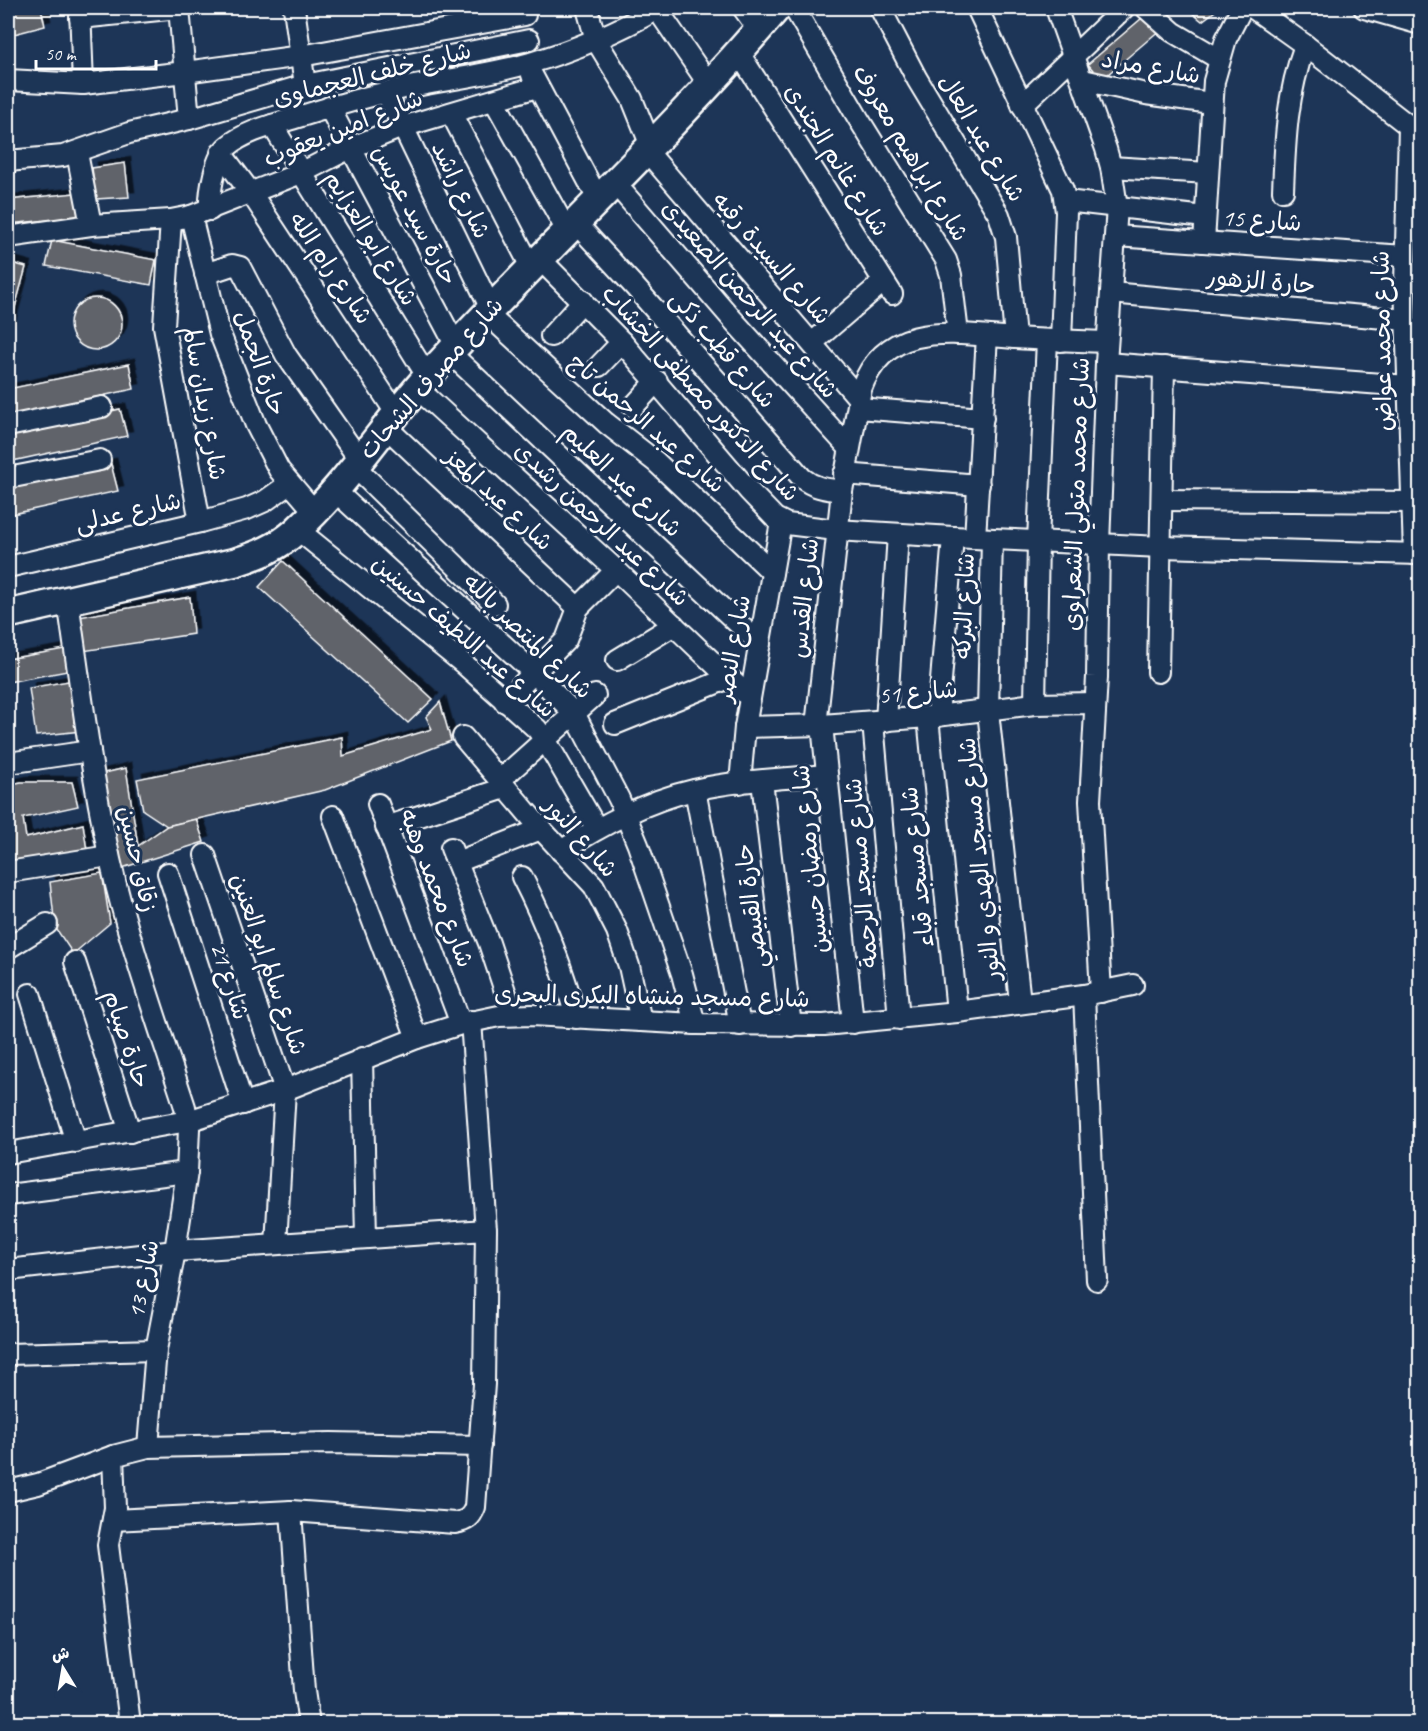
<svg xmlns="http://www.w3.org/2000/svg" width="1428" height="1731" viewBox="0 0 1428 1731" font-family="Caveat,'Playpen Sans Arabic',sans-serif">
<style>
.building{fill:#60636a;stroke:#fff;stroke-width:1.5;filter:url(#shadow)}
.lines{fill:none;stroke-linecap:round;stroke-linejoin:round}
.street-casing{stroke:#fff;stroke-width:24}
.secondary-casing{stroke:#fff;stroke-width:32}
.street{stroke:#1d3557;stroke-width:20}
.secondary{stroke:#1d3557;stroke-width:27}
.labels{text-anchor:middle;dominant-baseline:central;stroke-width:6;stroke-linejoin:round;paint-order:stroke}
.street-label{font-size:24px;fill:#fff;stroke:#1d3557}
</style>
<defs>
<filter id="shadow"><feDropShadow dx="5.5" dy="-5.5" stdDeviation="0" flood-color="#0009"/></filter>
</defs>
<rect width="100%" height="100%" fill="#1d3557"/>
<filter id="ink" filterUnits="userSpaceOnUse"><feTurbulence type="fractalNoise" baseFrequency=".0167" numOctaves="2"/><feDisplacementMap in="SourceGraphic" scale="12" xChannelSelector="R" yChannelSelector="G"/><feConvolveMatrix kernelMatrix="1 2 1 2 8 2 1 2 1" color-interpolation-filters="sRGB"/></filter>
<g filter="url(#ink)">
<g class="building">
<polygon points="10,8 41,8 45,26 14,34"/>
<polygon points="1186,8 1219,8 1202,21"/>
<polygon points="1148,13 1161,29 1101,80 1088,64"/>
<polygon points="125,163 129,197 96,199 92,168"/>
<polygon points="75,193 79,217 8,224 8,200"/>
<polygon points="52,240 156,260 151,285 46,266"/>
<polygon points="8,262 26,267 8,333"/>
<circle cx="96" cy="324" r="26"/>
<polygon points="129,364 134,389 8,416 8,389"/>
<polygon points="120,409 127,436 8,462 8,435"/>
<polygon points="111,464 118,491 8,515 8,487"/>
<polygon points="283,561 433,699 408,723 259,587"/>
<polygon points="190,597 193,634 83,651 79,617"/>
<polygon points="70,648 73,670 8,682 8,659"/>
<polygon points="74,680 81,731 36,736 29,688"/>
<polygon points="440,702 451,741 325,790 167,826 143,810 137,779 342,737 343,756 432,729 426,717"/>
<polygon points="126,768 138,846 167,826 196,819 204,842 122,868 100,774"/>
<polygon points="21,782 72,782 78,806 23,818 26,838 83,824 87,851 10,867 8,855 8,785"/>
<polygon points="102,873 110,923 73,954 55,927 50,882"/>
</g>
<g class="lines">
<defs>
<g id="street">
<polyline points="80,8 83,84"/>
<polyline points="179,8 189,119"/>
<polyline points="294,8 305,85"/>
<polyline points="587,8 596,40 632,99 651,146"/>
<polyline points="743,8 759,30"/>
<polyline points="794,8 858,118 946,260 951,275 958,334"/>
<polyline points="880,8 917,79 999,215 1006,237 1015,338"/>
<polyline points="977,8 1063,190 1066,212 1061,341"/>
<polyline points="1056,8 1106,149 1111,167 1117,207 1106,363 1099,544 1097,677 1090,801 1101,992"/>
<polyline points="1146,8 1173,32 1219,59"/>
<polyline points="1253,8 1305,45 1418,133"/>
<polyline points="1364,8 1420,24"/>
<polyline points="657,9 710,86"/>
<polyline points="80,18 179,8"/>
<polyline points="739,53 892,294"/>
<polyline points="532,75 598,199"/>
<polyline points="8,80 83,84 185,72 301,56 525,15"/>
<polyline points="1083,80 1146,94 1211,103"/>
<polyline points="386,92 491,309"/>
<polyline points="494,100 567,231"/>
<polyline points="1022,105 1124,8"/>
<polyline points="329,107 456,346"/>
<polyline points="451,113 531,267"/>
<polyline points="272,125 427,376"/>
<polyline points="1409,126 1405,284 1414,554"/>
<polyline points="646,150 859,399"/>
<polyline points="77,153 91,225"/>
<polyline points="221,153 251,193 396,413"/>
<polyline points="8,161 63,156 129,133 189,119 305,85 529,40"/>
<polyline points="1111,167 1208,173"/>
<polyline points="614,182 733,320 849,448"/>
<path d="M1283,191C1285,139 1287,94 1305,45"/>
<polyline points="1066,201 1205,217"/>
<path d="M210,210C209,194 215,156 228,146C246,131 273,125 295,118C330,107 365,97 400,89C443,80 488,75 530,63C575,50 619,31 659,8"/>
<polyline points="191,216 220,334 256,425 279,470 314,511"/>
<polyline points="171,220 164,326 200,522"/>
<path d="M575,222L635,287L802,478C814,488 826,489 842,491"/>
<polyline points="1116,236 1405,256"/>
<polyline points="8,237 91,225 171,220 191,216 301,173 350,148 402,127 537,87"/>
<polyline points="1204,242 1214,81 1226,39 1242,8"/>
<polyline points="540,259 622,342 749,491 775,518 787,524 836,530 953,537 1161,547 1420,554"/>
<polyline points="205,274 232,265 240,267 286,355 359,459"/>
<polyline points="1111,293 1406,320"/>
<polyline points="487,314 606,423 656,462 772,572"/>
<polyline points="551,336 583,301"/>
<polyline points="812,343 883,282"/>
<polyline points="450,353 760,644"/>
<polyline points="1106,363 1408,386"/>
<polyline points="599,366 622,342"/>
<polyline points="417,388 616,570 750,698"/>
<polyline points="633,407 657,381"/>
<polyline points="858,408 983,418"/>
<polyline points="8,426 102,407"/>
<polyline points="385,426 578,608"/>
<polyline points="354,466 495,604"/>
<polyline points="844,474 979,485"/>
<polyline points="8,478 100,460"/>
<polyline points="333,489 534,673 574,713 619,799 638,845 682,974 695,1024"/>
<polyline points="1162,500 1412,502"/>
<polyline points="297,529 464,664 537,729 549,746 597,829"/>
<polyline points="975,538 987,336"/>
<polyline points="992,539 988,711 1020,1002"/>
<polyline points="8,567 200,522 247,509 265,501 289,484"/>
<path d="M68,601C82,696 93,792 116,885C135,960 161,1033 185,1107L189,1129L187,1172L175,1251L156,1350L148,1447"/>
<polyline points="617,660 674,625"/>
<polyline points="1158,672 1164,367"/>
<polyline points="505,702 566,640 578,608 616,570"/>
<polyline points="1035,704 1038,541 1047,340"/>
<polyline points="938,716 953,537"/>
<polyline points="928,717 957,1012"/>
<polyline points="886,721 898,534"/>
<polyline points="873,722 899,1019"/>
<polyline points="615,724 729,678"/>
<polyline points="822,725 853,1023"/>
<path d="M816,726L842,491L861,389C887,318 955,334 1015,338C1046,340 1076,341 1107,342"/>
<polyline points="745,727 822,725 928,717 1035,704 1095,703"/>
<polyline points="463,737 541,829 594,886 617,931 629,966 641,1021"/>
<polyline points="8,763 90,751"/>
<polyline points="500,780 595,695"/>
<polyline points="762,781 791,1026"/>
<polyline points="740,783 745,727 781,522"/>
<polyline points="695,790 740,1025"/>
<polyline points="378,804 461,1024"/>
<polyline points="333,816 417,1038"/>
<polyline points="386,827 505,788"/>
<polyline points="451,848 489,943 513,1015"/>
<path d="M561,851C602,825 646,801 694,790C737,780 782,779 826,775"/>
<polyline points="205,855 285,1090 276,1244"/>
<polyline points="457,862 541,829"/>
<polyline points="8,872 109,856"/>
<polyline points="168,873 243,1104"/>
<path d="M522,877C545,922 563,968 576,1018"/>
<polyline points="8,948 47,924"/>
<polyline points="75,962 130,1132"/>
<polyline points="30,994 76,1142"/>
<polyline points="1084,995 1097,1280"/>
<polyline points="362,1058 366,1238"/>
<polyline points="8,1153 188,1121 285,1090 417,1038 461,1024 499,1016 532,1015 695,1024 824,1025 957,1012 1084,995 1133,985"/>
<polyline points="8,1195 187,1172"/>
<polyline points="8,1270 175,1251 486,1230"/>
<polyline points="8,1354 156,1350"/>
<polyline points="113,1456 115,1508 108,1545 130,1724"/>
<polyline points="8,1491 38,1484 113,1456 148,1447 331,1443 480,1446"/>
<polyline points="291,1511 304,1691 309,1724"/>
<path d="M113,1520L291,1511L455,1523C466,1521 471,1518 475,1507L484,1384L486,1230L471,1021"/>
</g>
<path id="secondary" d="M8,614L236,562C259,555 278,547 296,531C346,485 383,426 428,376C542,251 668,137 777,8"/>
</defs>
<use href="#street" class="street-casing"/>
<use href="#secondary" class="secondary-casing"/>
<use href="#street" class="street"/>
<use href="#secondary" class="secondary"/>
</g>
</g>
<g class="labels">
<g class="street-label">
<text transform="translate(1151 67) rotate(10)">شارع مراد</text>
<text transform="translate(372 74) rotate(-14)">شارع خلف العجماوى</text>
<text transform="translate(343 128) rotate(-22)">شارع امين يعقوب</text>
<text transform="translate(982 138) rotate(59)">شارع عبد العال</text>
<text transform="translate(911 153) rotate(59)">شارع ابراهيم معروف</text>
<text transform="translate(837 160) rotate(58)">شارع غانم الجندى</text>
<text transform="translate(461 190) rotate(64)">شارع راشد</text>
<text transform="translate(415 215) rotate(62)">حارة سيد عويس</text>
<text transform="translate(1262 220) rotate(4)">شارع 15</text>
<text transform="translate(371 238) rotate(58)">شارع ابو العزايم</text>
<text transform="translate(772 258) rotate(49)">شارع السيدة رقيه</text>
<text transform="translate(331 268) rotate(56)">شارع رام الله</text>
<text transform="translate(1261 281) rotate(5)">حارة الزهور</text>
<text transform="translate(750 299) rotate(49)">شارع عبد الرحمن الصعيدى</text>
<text transform="translate(1382 341) rotate(-91)">شارع محمد عواض</text>
<text transform="translate(723 349) rotate(49)">شارع قطب ذكى</text>
<text transform="translate(260 363) rotate(70)">حارة الجمل</text>
<text transform="translate(431 378) rotate(-49)">شارع مصرف الشحات</text>
<text transform="translate(701 393) rotate(48)">شارع الدكتور مصطفى الخشاب</text>
<text transform="translate(205 403) rotate(80)">شارع زيدان سالم</text>
<text transform="translate(647 423) rotate(41)">شارع عبد الرحمن تاج</text>
<text transform="translate(622 480) rotate(43)">شارع عبد العليم</text>
<text transform="translate(1076 494) rotate(-88)">شارع محمد متولي الشعراوى</text>
<text transform="translate(499 499) rotate(43)">شارع عبد المعز</text>
<text transform="translate(128 512) rotate(-13)">شارع عدلى</text>
<text transform="translate(602 524) rotate(43)">شارع عبد الرحمن رشدى</text>
<text transform="translate(804 598) rotate(-84)">شارع القدس</text>
<text transform="translate(964 606) rotate(-88)">شارع البركه</text>
<text transform="translate(464 636) rotate(41)">شارع عبد اللطيف حسنين</text>
<text transform="translate(528 636) rotate(44)">شارع المنتصر بالله</text>
<text transform="translate(733 648) rotate(-80)">شارع النصر</text>
<text transform="translate(918 692) rotate(-5)">شارع 51</text>
<text transform="translate(581 837) rotate(49)">شارع النور</text>
<text transform="translate(138 859) rotate(77)">زقاق حسين</text>
<text transform="translate(810 859) rotate(-96)">شارع رمضان حسين</text>
<text transform="translate(979 859) rotate(-96)">شارع مسجد الهدي و النور</text>
<text transform="translate(917 867) rotate(-96)">شارع مسجد قباء</text>
<text transform="translate(861 873) rotate(-95)">شارع مسجد الرحمة</text>
<text transform="translate(437 888) rotate(69)">شارع محمد وهبه</text>
<text transform="translate(751 906) rotate(-97)">حارة القبيصي</text>
<text transform="translate(269 964) rotate(71)">شارع سالم ابو العنين</text>
<text transform="translate(230 981) rotate(72)">شارع 21</text>
<text transform="translate(652 996) rotate(1)">شارع مسجد منشاه البكرى البحرى</text>
<text transform="translate(127 1039) rotate(72)">حارة صيام</text>
<text transform="translate(143 1279) rotate(-79)">شارع 13</text>
</g>
</g>
<rect width="1428" height="1731" fill="none" stroke="#1d3557" stroke-width="30"/>
<rect x="15" y="15" width="1398" height="1701" fill="none" stroke="#fff" stroke-width="2" filter="url(#ink)"/>
<g transform="translate(63 1668) rotate(349)" stroke="#1d3557" stroke-width="4.5" paint-order="stroke">
<path d="M0-4.5L10 22L0 15L-10 22Z" fill="#ffffff"/>
<text y="-9" font-size="16" font-weight="bold" text-anchor="middle" fill="#ffffff">ش</text>
</g>
<path d="M36 60v9h120v-9" fill="none" stroke="#ffffff" stroke-width="3"/>
<text x="45" y="60" font-size="18" fill="#ffffff" stroke="#1d3557" stroke-width="4.5" paint-order="stroke">50 m</text>
</svg>
